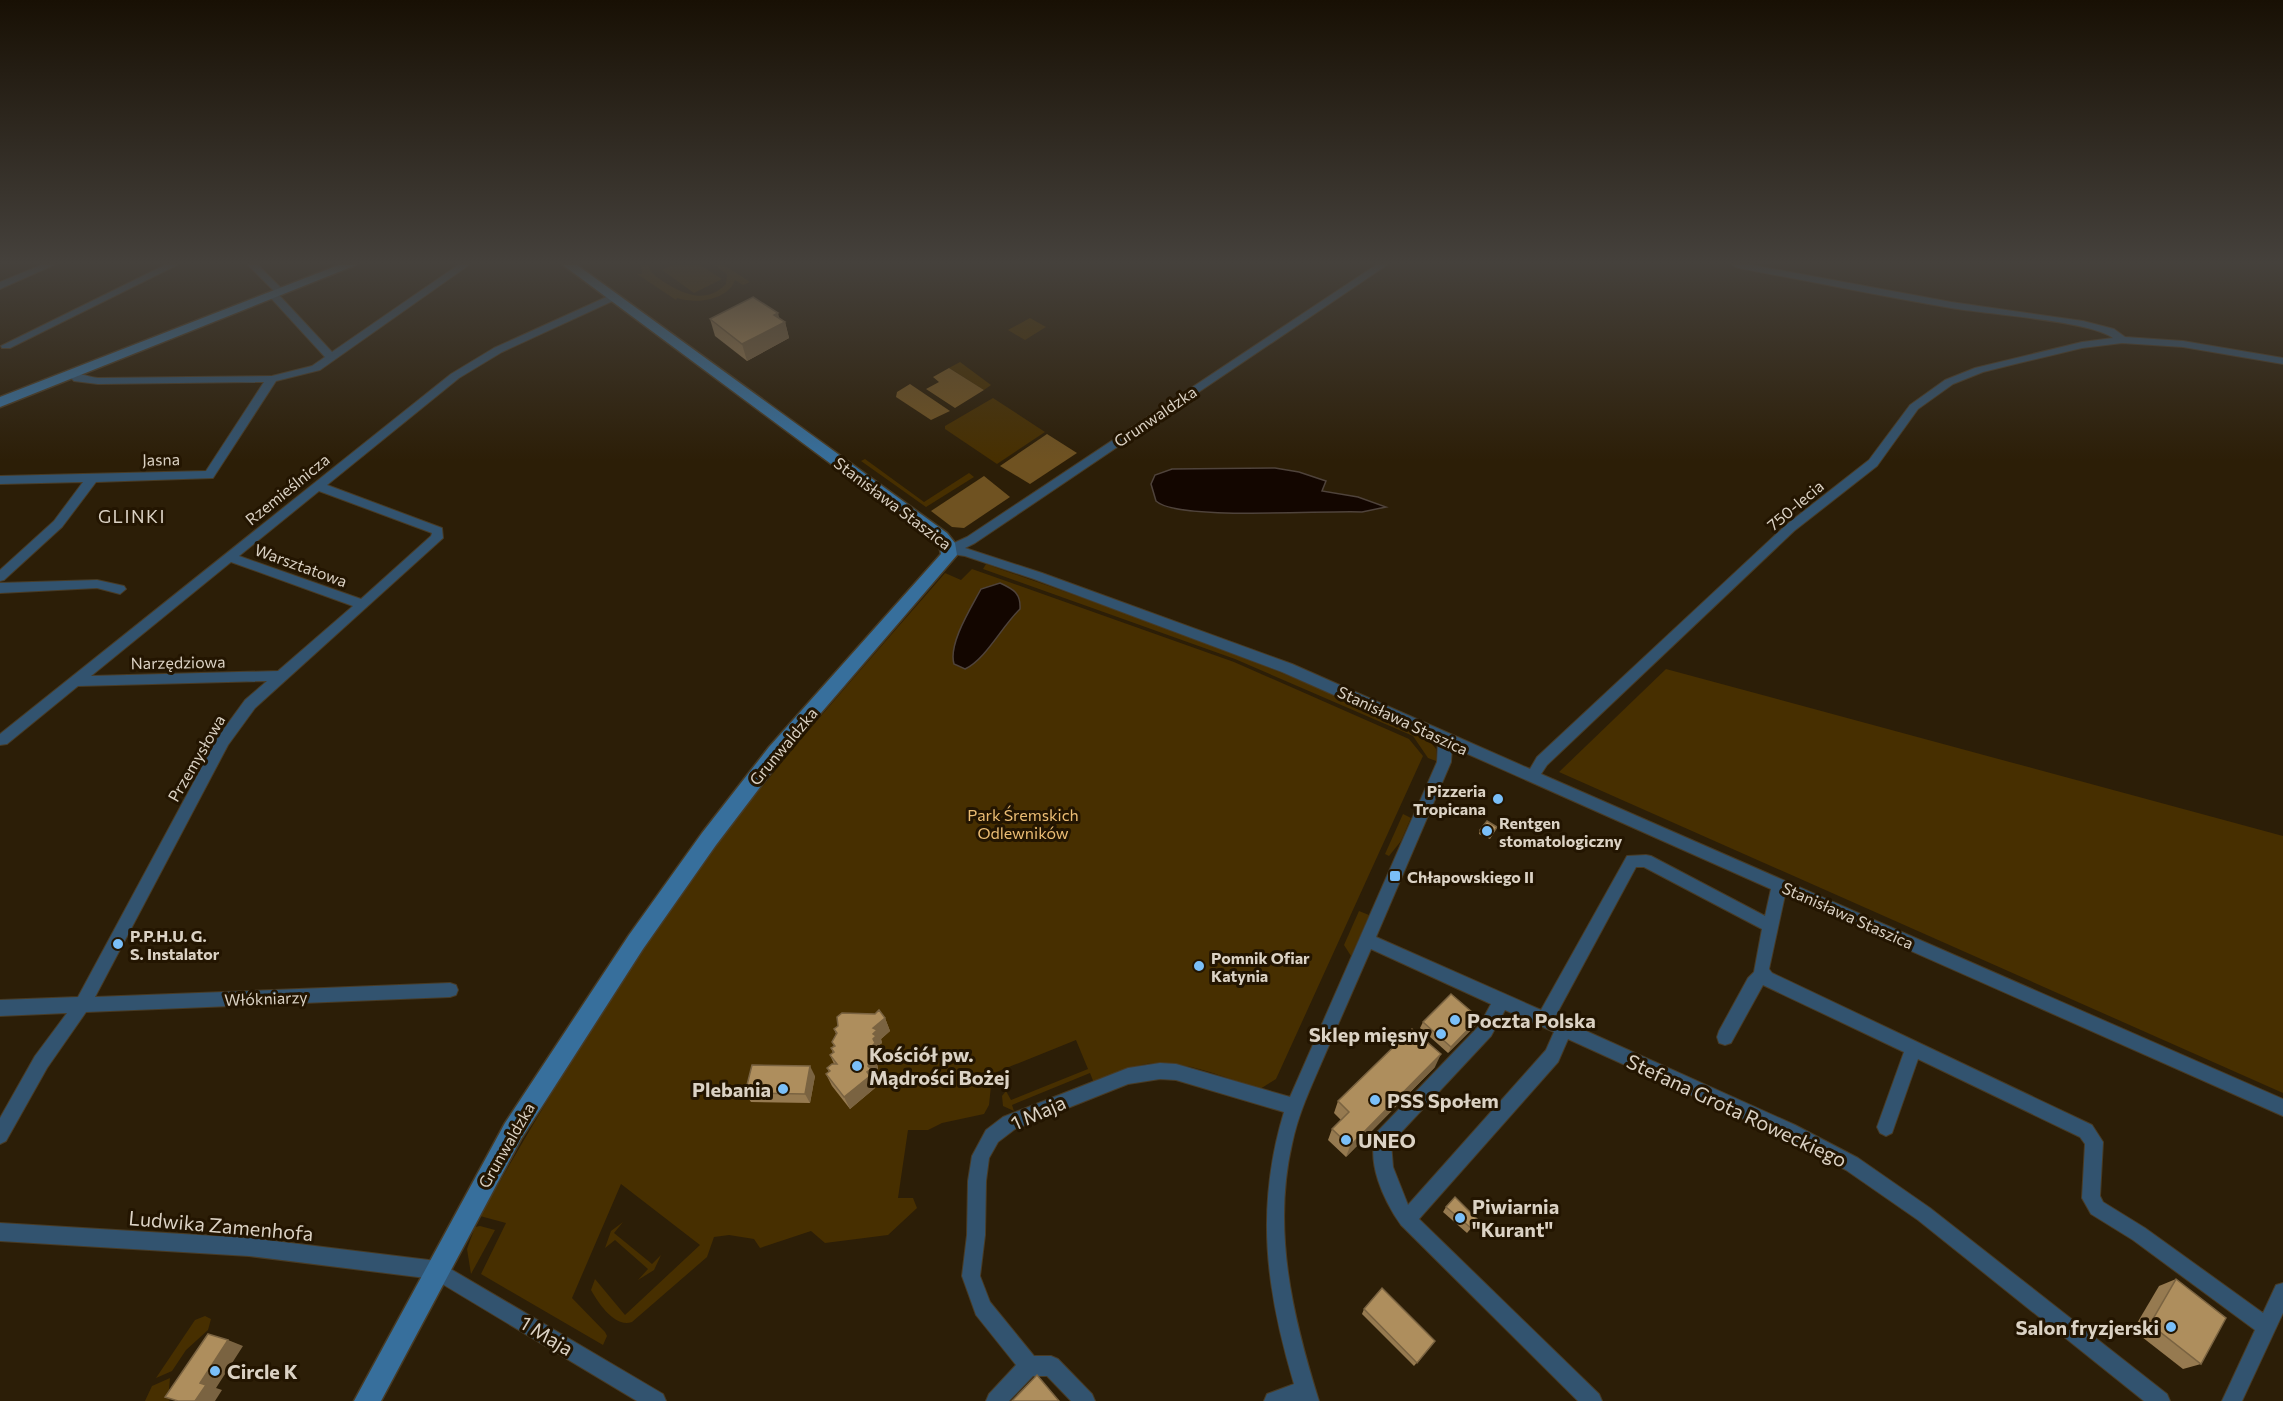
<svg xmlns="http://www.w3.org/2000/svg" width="2283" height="1401" viewBox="0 0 2283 1401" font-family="Commissioner,sans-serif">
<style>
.green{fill:#472f00}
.forest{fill:#6f5221}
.water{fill:#130600;stroke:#4f433b;stroke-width:1.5}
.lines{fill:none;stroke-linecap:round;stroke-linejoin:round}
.street-casing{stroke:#483b25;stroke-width:2}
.secondary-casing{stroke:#483b25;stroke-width:3}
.street{fill:#32536f;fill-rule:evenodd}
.secondary{fill:#376f9c;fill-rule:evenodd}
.wall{fill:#967a50}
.shaded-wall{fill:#7a6341}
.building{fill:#ae8e5d;stroke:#7a6341;stroke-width:1.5}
.poi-dot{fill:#7abff8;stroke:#231501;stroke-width:2}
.labels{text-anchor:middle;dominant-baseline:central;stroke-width:6;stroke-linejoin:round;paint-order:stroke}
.street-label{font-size:16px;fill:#dbd2c4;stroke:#231501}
.poi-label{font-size:16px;font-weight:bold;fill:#dbd2c4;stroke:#231501;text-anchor:start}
.park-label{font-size:16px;fill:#ecbd74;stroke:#231501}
.neighbourhood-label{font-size:18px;letter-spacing:1.5px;fill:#dbd2c4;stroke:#231501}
.near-poi-label{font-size:20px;font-weight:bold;fill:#dbd2c4;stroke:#231501;text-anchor:start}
.near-street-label{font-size:20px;fill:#dbd2c4;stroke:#231501}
</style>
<rect width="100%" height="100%" fill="#2c1e07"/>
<g class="green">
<path d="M641,265H649C650,274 657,277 664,282C685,295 706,304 726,284L727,274L714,265H724L750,282L743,285L735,280C727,301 696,304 677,298L676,300L637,274H642Z"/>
<polygon points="673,265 700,265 722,279 694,293 662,270"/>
<polygon points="1030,318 1046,327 1025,340 1008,330"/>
<polygon points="960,362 991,385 984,390 949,368"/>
<polygon points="993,398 1045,432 997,464 945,429 945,426"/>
<polygon points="865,459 924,502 969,473 974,477 926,507 861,461"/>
<path d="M986,564C1111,608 1236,651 1357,705C1382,717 1420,726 1436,749V761L1428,758L1413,736L1235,659L983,569Z"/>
<path d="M972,569L1234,662L1409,739L1423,756L1276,1079L1260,1089C1231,1080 1186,1061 1156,1063C1134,1064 1114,1074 1094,1083L1090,1073L1012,1105L1014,1111L1003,1106L1002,1096L1006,1091L1011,1100L1088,1069L1076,1040L994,1073L997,1083L991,1086L989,1105L984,1114L942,1123L928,1130H908L898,1198H913L917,1208L888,1235L825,1243L811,1231L760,1248L754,1239L729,1235L714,1237L707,1257L632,1322C615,1328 599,1304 591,1290L595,1279L625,1315L700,1245L621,1184L572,1298L605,1332L607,1336L603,1345L481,1274L506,1223L480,1216C552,1090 627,965 714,848C786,753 867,663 945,573L961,580Z"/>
<polygon points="1666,669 2283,836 2283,1093 1559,772"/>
<polygon points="1403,814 1411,818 1401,841 1389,856 1385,854"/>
<polygon points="1359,911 1369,915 1351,956 1344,945"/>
<polygon points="623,1222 614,1233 652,1264 661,1255 654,1270 638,1280 648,1269 615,1240 605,1248 611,1231"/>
<polygon points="480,1226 495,1230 471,1274 467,1249 475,1227"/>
<polygon points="205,1316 211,1319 208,1330 186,1350 172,1371 156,1378 195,1320"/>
<polygon points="170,1378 169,1389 172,1396 169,1401 145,1401 152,1386"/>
</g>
<g class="forest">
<polygon points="949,368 984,390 955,408 926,389 939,382 933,377"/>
<polygon points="910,384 950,411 931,420 896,397 897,392"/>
<polygon points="1047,434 1077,453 1030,484 1000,466"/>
<polygon points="984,476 1010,497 964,528 952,527 931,511"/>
</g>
<g class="water">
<path d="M1172,469L1275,468L1299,472L1326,481L1322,491L1358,497L1386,507L1362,512C1326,510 1176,521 1156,501L1151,484L1155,475Z"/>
<path d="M1000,583C1013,589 1021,593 1020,609C1002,626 986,659 965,669L954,664C948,644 971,608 981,589Z"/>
</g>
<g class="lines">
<defs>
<g id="street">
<polygon points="41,265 54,265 0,289 0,282"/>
<polygon points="165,265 177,265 10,348 2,348 1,346"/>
<path d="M248,265H258L283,290V294L279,295L332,352L458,265H469L320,370L276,381L213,478L96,482L62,527L4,580L0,581V570L54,521L83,482L0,484V476L206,471L264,382L98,384L74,381L67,374L68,372C73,371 89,377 98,378L272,376L312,366L325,357L270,297V293L275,292Z"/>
<path d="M1376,265H1387L975,543L965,548L1042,573L1292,664L1530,769L1537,757L1786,525L1869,460L1910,405L1945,380L1975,368L2082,342L2113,338C2090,321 1985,314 1951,308C1880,296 1809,281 1738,268L1733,265H1752L1951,302L2083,321L2114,329L2125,337L2183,341L2283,358V364L2183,347L2122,343L2082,348L2019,363L1983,372L1953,384L1918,409L1877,466L1794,531L1547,765L1541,774L2283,1099V1116L1785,895L1769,969L1772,973L2092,1125L2103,1142L2100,1196L2103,1202L2145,1228L2263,1313L2276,1285L2283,1283V1313L2242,1401H2222L2255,1330L2133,1240L2091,1214L2082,1198L2085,1144L2080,1137L1918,1059L1892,1133L1886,1136L1880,1133L1877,1127L1904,1052L1763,985L1731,1043L1725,1045L1719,1043L1717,1037L1719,1031L1748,978L1754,972L1762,929L1644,867H1636L1555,1017L1795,1125L1858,1158L1930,1208L2167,1394L2170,1401H2144L1918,1220L1846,1170L1783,1137L1568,1039L1558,1062L1419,1219L1599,1394L1602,1401H1578L1401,1225C1384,1201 1365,1161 1377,1132L1479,1026L1491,1004L1371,949C1355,986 1339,1022 1323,1059C1311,1087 1298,1114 1292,1144C1272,1231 1293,1318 1319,1401H1264L1267,1394L1294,1384C1266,1290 1255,1208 1284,1112L1176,1080L1160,1079L1128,1084L1015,1129L998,1142L989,1158L986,1181L985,1235L980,1276L990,1302L1034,1356H1051L1058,1359L1092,1394L1095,1401H1071L1047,1376H1033L1009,1401H986L989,1394L1016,1365L976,1315L962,1276L967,1235L968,1181L972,1156L986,1130L1003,1117L1128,1068L1160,1063L1176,1064L1290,1097L1437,762L1438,741L1282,672L1034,579L965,556L945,553L943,550L945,547L967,537ZM1452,747L1771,889L1765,916L1651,856L1646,855L1627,856L1541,1010L1376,937L1451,762ZM1505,1010L1554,1032L1546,1050L1408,1205L1393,1167L1391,1143L1491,1036Z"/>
<path d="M613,294L618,297L617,299L502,352L459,378L327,485L442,528L443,538L255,708L228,745L95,997L450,983L456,985L458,990L456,995L450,997L86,1012L47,1068L6,1141L0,1144V1118L35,1056L67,1013L0,1016V1000L78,997L218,737L245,700L267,681L78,686L7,744L0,745V734L451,374L494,348ZM319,491L432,533L431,536L361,599L239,556ZM231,562L353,606L278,671L91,676Z"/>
<polygon points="97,580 124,586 126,589 120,594 97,588 0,593 0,583"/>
<polygon points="0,1223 249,1238 437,1261 663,1394 666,1401 637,1401 434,1279 249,1256 0,1241"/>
</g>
<g id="secondary">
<polygon points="339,265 356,265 0,407 0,397"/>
<polygon points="563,265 577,265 947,533 955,543 957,555 783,757 716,845 643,949 521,1139 381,1401 354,1401 505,1123 629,935 702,833 769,747 941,554 939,545 935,541"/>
</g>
</defs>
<use href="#street" class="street-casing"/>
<use href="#secondary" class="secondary-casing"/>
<use href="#street" class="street"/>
<use href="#secondary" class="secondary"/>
</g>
<g class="wall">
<polygon points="779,318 785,322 789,338 747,361 715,336 710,319"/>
<polygon points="1497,827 1490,839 1479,834 1480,830"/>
<polygon points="885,1018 890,1031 881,1039 882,1043 879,1045 881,1049 878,1052 880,1056 877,1058 879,1062 877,1064 878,1068 874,1076 876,1081 874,1083 875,1088 850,1109 832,1086 826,1074 829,1072 827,1068 834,1064 830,1055 833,1053 831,1048 834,1046 832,1042 836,1034 834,1029"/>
<polygon points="1479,1018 1476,1025 1448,1053 1420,1028 1423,1022"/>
<polygon points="1435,1067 1346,1157 1328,1140 1332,1129 1341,1120 1334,1113 1338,1101"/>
<polygon points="815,1076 810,1103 751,1102 745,1093"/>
<polygon points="1446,1207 1478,1220 1467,1233 1443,1212"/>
<polygon points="2176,1279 2201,1364 2183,1369 2133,1330 2159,1286"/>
<polygon points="1364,1309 1435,1341 1414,1366 1362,1314"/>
</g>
<g class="shaded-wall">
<polygon points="778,313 781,324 785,322 789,338 747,361 742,344 774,315"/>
<polygon points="885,1018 890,1031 881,1039 882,1043 879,1045 881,1049 878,1052 880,1056 877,1058 879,1062 877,1064 878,1068 874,1076 876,1081 874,1083 875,1088 850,1109 844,1097 867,1072 869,1053 873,1039 873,1028"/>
<polygon points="1479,1018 1476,1025 1448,1053 1451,1047"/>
<polygon points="1441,1054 1435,1067 1346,1157 1350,1146"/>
<polygon points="810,1066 815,1076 810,1103 805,1094"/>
<polygon points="228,1340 243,1346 216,1388 222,1390 215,1401 195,1401 200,1383"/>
</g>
<g class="building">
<polygon points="753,297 778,313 774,315 785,322 742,344 710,319"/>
<polygon points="1487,821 1497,827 1491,836 1480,830"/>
<polygon points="1451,994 1479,1018 1451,1047 1423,1022"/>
<polygon points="879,1010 885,1018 873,1028 877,1030 873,1034 876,1036 873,1039 875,1043 871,1047 874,1049 869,1053 873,1056 868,1066 871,1069 867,1072 870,1076 844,1097 826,1074 830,1071 827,1068 832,1064 837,1064 830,1055 834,1052 831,1048 835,1046 832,1042 837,1033 834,1029 838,1026 837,1017 842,1013 875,1014"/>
<polygon points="1412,1029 1441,1054 1350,1146 1332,1129 1349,1112 1338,1101"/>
<polygon points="752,1065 810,1066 805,1094 745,1093"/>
<polygon points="1455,1197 1478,1220 1471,1228 1446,1207"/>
<polygon points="2176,1279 2226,1318 2201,1364 2150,1324"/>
<polygon points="1382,1288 1435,1341 1417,1363 1364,1309"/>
<polygon points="208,1334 228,1340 200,1383 206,1385 195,1401 178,1401 165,1397"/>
<polygon points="1037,1375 1059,1401 1012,1401"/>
</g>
<linearGradient id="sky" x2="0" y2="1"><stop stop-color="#181004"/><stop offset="0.57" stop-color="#45413c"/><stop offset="1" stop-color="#45413c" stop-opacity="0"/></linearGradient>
<rect width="2283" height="461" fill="url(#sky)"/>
<g class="poi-dot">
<circle cx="1498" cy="799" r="6"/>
<circle cx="1487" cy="831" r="6"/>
<rect x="1389" y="870" width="12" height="12" rx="3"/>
<circle cx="118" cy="944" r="6"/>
<circle cx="1199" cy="966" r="6"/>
<circle cx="1455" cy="1020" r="6"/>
<circle cx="1441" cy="1034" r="6"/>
<circle cx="857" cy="1066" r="6"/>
<circle cx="783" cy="1089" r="6"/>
<circle cx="1375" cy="1100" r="6"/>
<circle cx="1346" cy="1140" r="6"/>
<circle cx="1460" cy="1218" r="6"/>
<circle cx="2171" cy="1327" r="6"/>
<circle cx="215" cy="1371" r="6"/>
</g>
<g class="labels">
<g class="street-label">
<text transform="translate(1155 416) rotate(-34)">Grunwaldzka</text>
<text transform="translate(161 459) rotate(-1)">Jasna</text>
<text transform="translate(287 489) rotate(-39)">Rzemieślnicza</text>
<text transform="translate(893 503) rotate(37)">Stanisława Staszica</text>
<text transform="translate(1795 505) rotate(-40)">750-lecia</text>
<text transform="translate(301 565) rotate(20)">Warsztatowa</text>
<text transform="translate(178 662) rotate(-1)">Narzędziowa</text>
<text transform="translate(1403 720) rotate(25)">Stanisława Staszica</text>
<text transform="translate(783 746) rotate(-50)">Grunwaldzka</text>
<text transform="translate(196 758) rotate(-60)">Przemysłowa</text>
<text transform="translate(1848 915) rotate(24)">Stanisława Staszica</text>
<text transform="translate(266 998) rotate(-2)">Włókniarzy</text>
<text transform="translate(506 1145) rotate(-60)">Grunwaldzka</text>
</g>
<g class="poi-label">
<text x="1486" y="790" text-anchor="end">Pizzeria<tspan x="1486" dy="18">Tropicana</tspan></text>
<text x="1499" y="822">Rentgen<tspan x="1499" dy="18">stomatologiczny</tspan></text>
<text x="1407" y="876">Chłapowskiego II</text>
<text x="130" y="935">P.P.H.U. G.<tspan x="130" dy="18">S. Instalator</tspan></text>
<text x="1211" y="957">Pomnik Ofiar<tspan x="1211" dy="18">Katynia</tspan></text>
</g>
<g class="park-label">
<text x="1023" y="814">Park Śremskich<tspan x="1023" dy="18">Odlewników</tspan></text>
</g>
<g class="neighbourhood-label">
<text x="132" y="516">GLINKI</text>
</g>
<g class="near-poi-label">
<text x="1467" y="1020">Poczta Polska</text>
<text x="1429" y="1034" text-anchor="end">Sklep mięsny</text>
<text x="869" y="1054">Kościół pw.<tspan x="869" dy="23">Mądrości Bożej</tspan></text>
<text x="771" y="1089" text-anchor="end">Plebania</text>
<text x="1387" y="1100">PSS Społem</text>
<text x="1358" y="1140">UNEO</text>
<text x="1472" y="1206">Piwiarnia<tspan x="1472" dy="23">"Kurant"</tspan></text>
<text x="2159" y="1327" text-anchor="end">Salon fryzjerski</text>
<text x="227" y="1371">Circle K</text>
</g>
<g class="near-street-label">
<text transform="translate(1737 1110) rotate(25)">Stefana Grota Roweckiego</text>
<text transform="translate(1038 1112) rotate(-24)">1 Maja</text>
<text transform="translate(221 1225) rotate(5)">Ludwika Zamenhofa</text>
<text transform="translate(547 1335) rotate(31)">1 Maja</text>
</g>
</g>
</svg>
